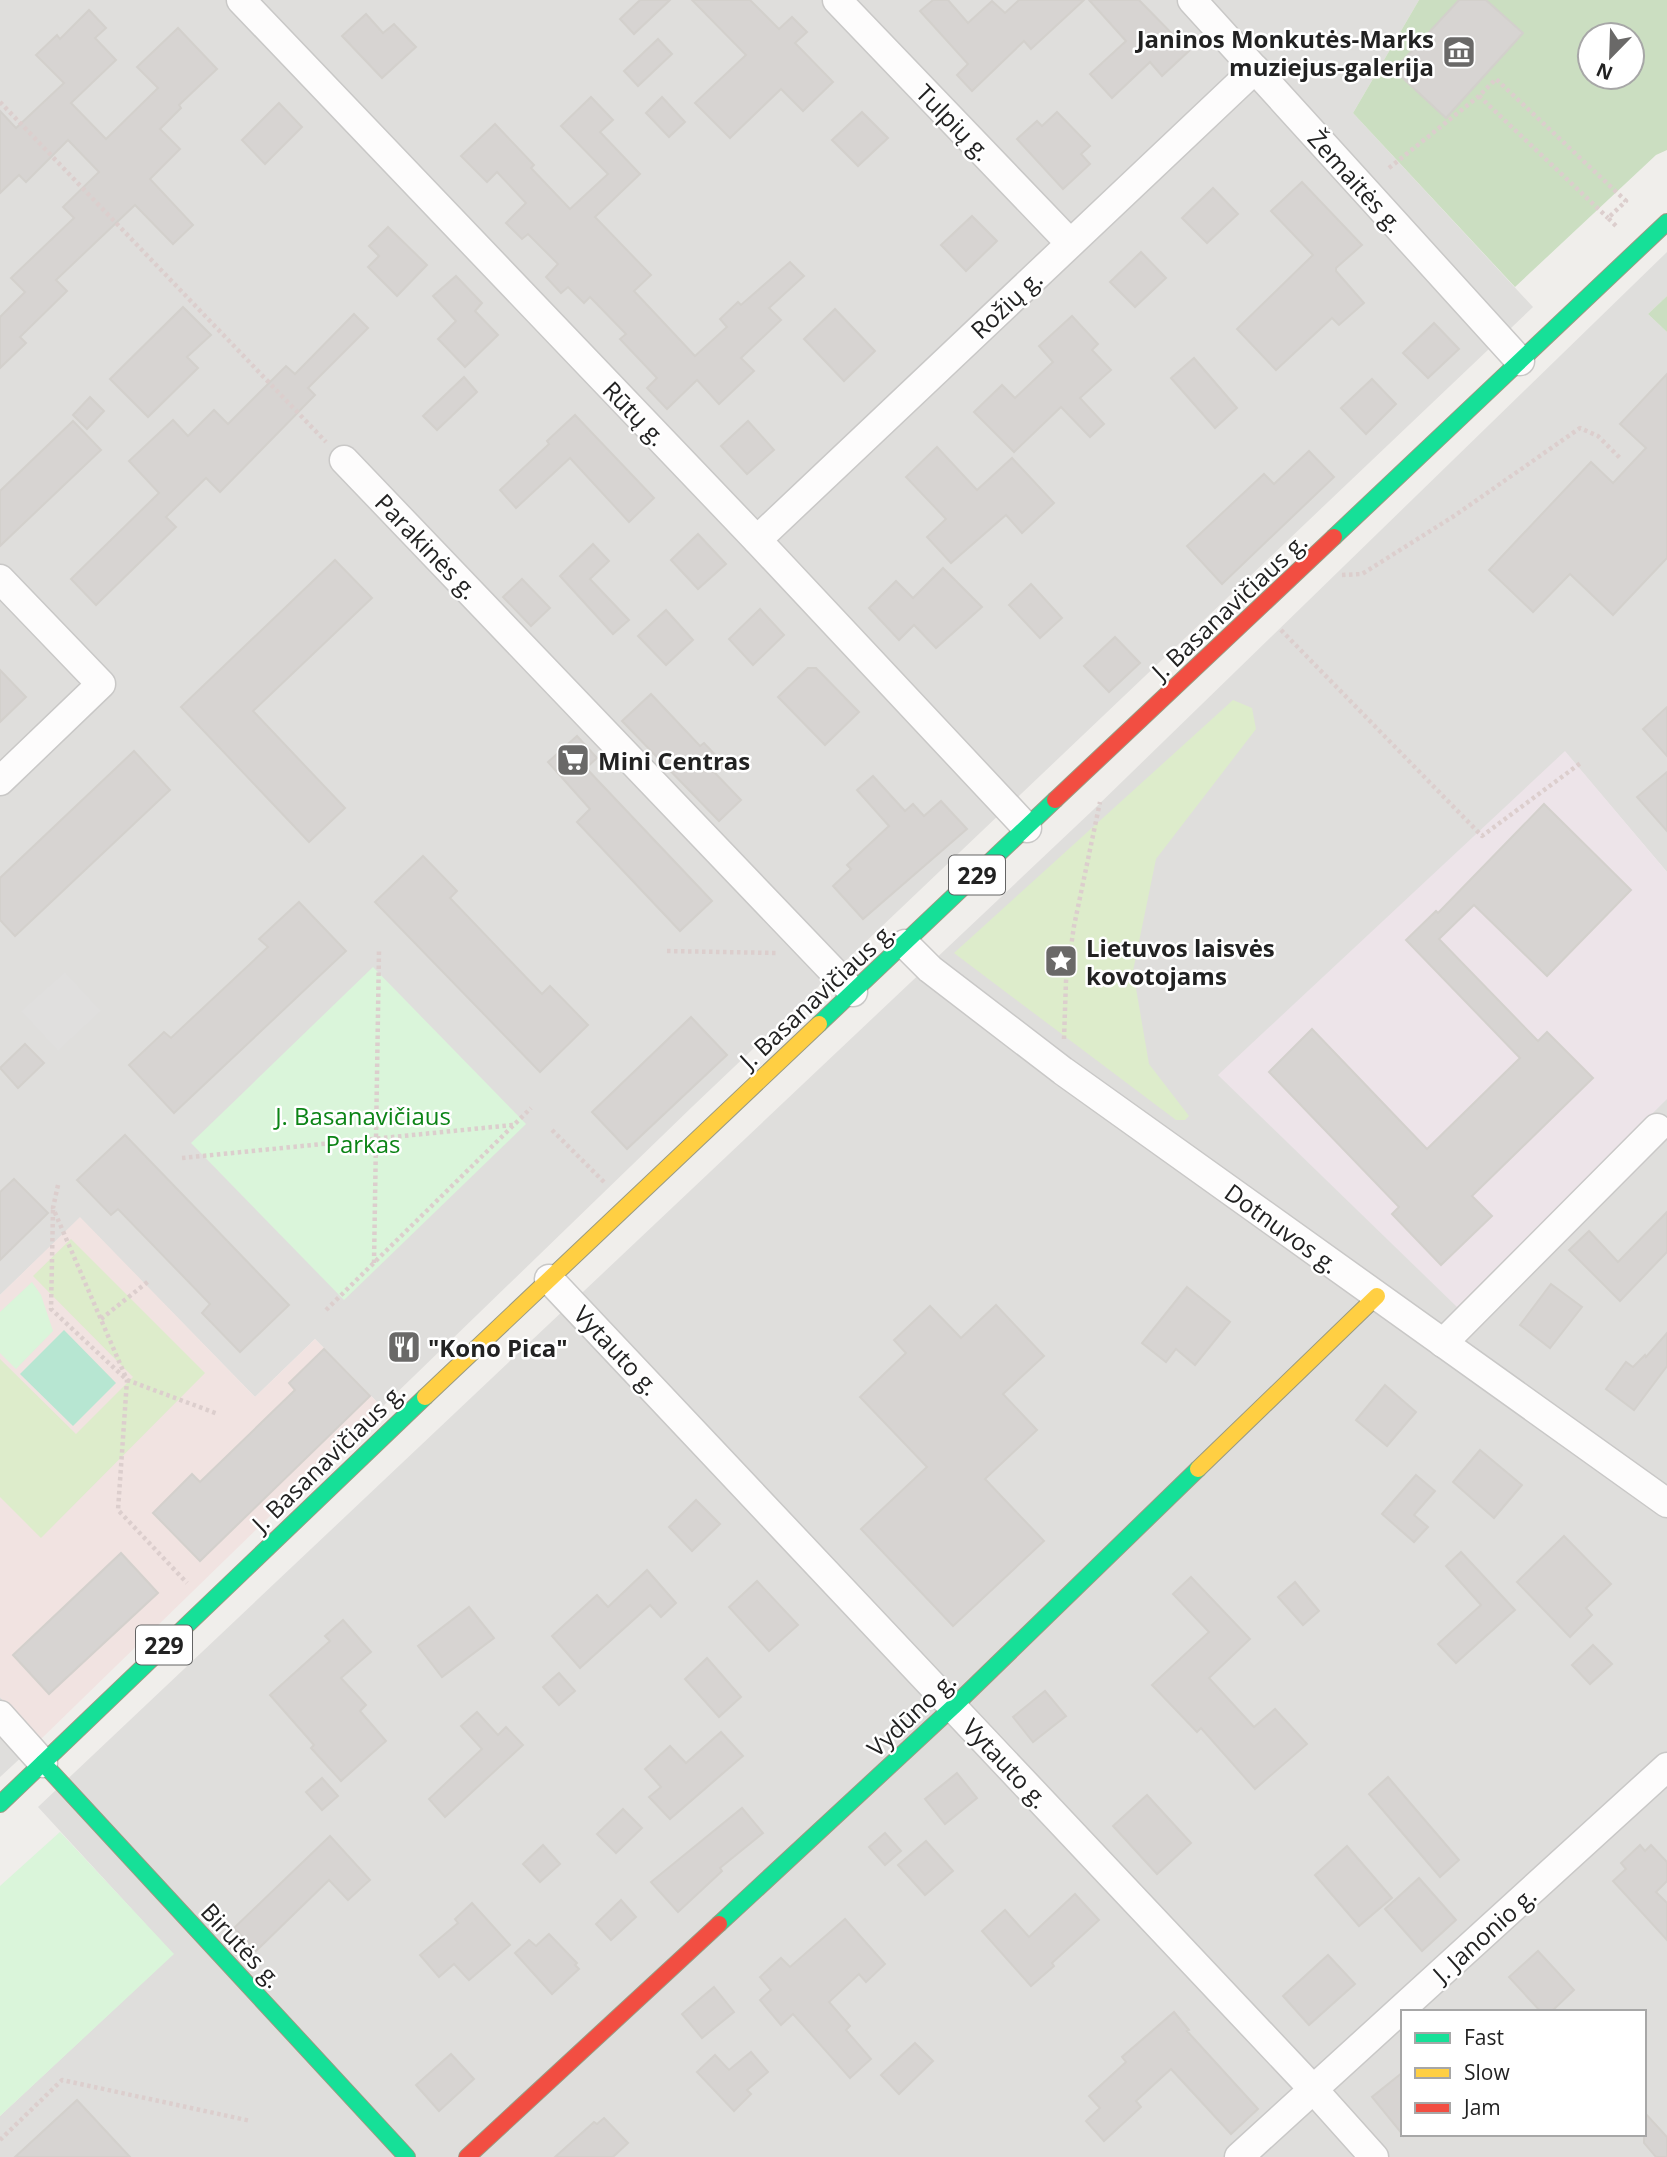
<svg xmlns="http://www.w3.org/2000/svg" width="1667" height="2157" viewBox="0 0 1667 2157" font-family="'Open Sans',sans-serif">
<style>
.residential{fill:#dfdedc;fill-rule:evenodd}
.commercial{fill:#f1e3e1}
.industrial{fill:#ede4e9}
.grass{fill:#ddeccb}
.forest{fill:#cbdec1;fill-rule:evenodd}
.park{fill:#daf5da}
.pitch{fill:#b7e6d2}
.parking{fill:#e0dfde}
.building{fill:#d7d4d2;stroke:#d3d0cc;stroke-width:2}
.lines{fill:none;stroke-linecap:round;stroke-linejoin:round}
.street-casing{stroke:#c9c8c7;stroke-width:31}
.fast-casing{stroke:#999a82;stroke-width:18}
.slow-casing{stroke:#999a82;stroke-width:18}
.jam-casing{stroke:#999a82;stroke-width:18}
.path{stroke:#dccecd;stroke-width:4.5;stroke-dasharray:3.5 3.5;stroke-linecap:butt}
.street{stroke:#fdfcfc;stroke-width:28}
.fast{stroke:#16e098;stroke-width:16}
.slow{stroke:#ffcf43;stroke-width:16}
.jam{stroke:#f24e42;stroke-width:16}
.labels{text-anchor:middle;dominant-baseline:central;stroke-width:5;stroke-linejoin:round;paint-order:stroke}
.shield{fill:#fff;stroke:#646464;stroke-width:2}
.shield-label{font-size:23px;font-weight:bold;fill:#222}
.poi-label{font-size:24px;font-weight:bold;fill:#222;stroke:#fff;text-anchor:start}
.street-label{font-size:24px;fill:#222;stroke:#fff}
.park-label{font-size:24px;fill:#0c8416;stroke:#fff}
</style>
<rect width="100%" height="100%" fill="#f0eeeb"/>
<g class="residential">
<polygon points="0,0 1419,0 1353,113 1533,307 693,1106 382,1407 315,1339 255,1397 80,1218 0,1295"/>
<path d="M1667,252V296L1648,314L1667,332V872L1565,752L1667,1099V2157H0V2116L173,1954L38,1807L1093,810ZM1403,2012H1644V2134H1403Z"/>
<polygon points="0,1697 40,1740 0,1777"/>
</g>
<polygon class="commercial" points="80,1217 255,1397 315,1339 382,1407 40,1740 0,1697 0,1295"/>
<polygon class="industrial" points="1565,751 1667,872 1667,1099 1457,1307 1218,1075"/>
<g class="grass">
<polygon points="1233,700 1252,708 1256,729 1156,859 1133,971 1149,1064 1189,1116 1185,1120 1176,1120 954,953"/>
<polygon points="71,1239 205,1373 41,1538 0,1497 0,1359 76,1434 133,1377 33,1276"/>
</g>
<g class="forest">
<path d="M1419,0H1667V150L1656,155L1515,287L1353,113ZM1590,35H1632V77H1590Z"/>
<polygon points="1667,296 1667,332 1648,314"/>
</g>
<g class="park">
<polygon points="373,967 526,1124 344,1300 191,1143"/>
<polygon points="32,1282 41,1295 53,1331 16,1369 0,1353 0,1312"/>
<polygon points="60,1832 174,1954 0,2116 0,1886"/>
</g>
<polygon class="pitch" points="64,1330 116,1383 73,1426 20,1374"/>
<polygon class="parking" points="65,972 101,1011 58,1051 21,1011"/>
<g class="building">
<polygon points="640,0 670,0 634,34 620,19"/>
<polygon points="692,0 750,0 779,29 792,17 807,32 795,43 833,82 803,111 781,89 730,138 695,103 746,55"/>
<polygon points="933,0 948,0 968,23 992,1 1005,13 1019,0 1084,0 1031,49 1024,41 972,91 957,75 968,64 920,11"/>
<polygon points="1089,0 1139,0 1189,51 1162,76 1150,62 1112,98 1090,74 1126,41"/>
<polygon points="1459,0 1486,0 1523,33 1446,118 1394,70"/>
<polygon points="89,10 106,28 95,38 116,60 71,103 106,139 158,88 137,67 178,28 217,69 179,105 181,108 160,129 180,149 150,179 193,225 173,244 135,205 56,280 67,291 20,337 26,343 0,368 0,317 25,292 11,278 74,218 63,207 99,172 68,140 26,182 19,175 0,193 0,111 16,128 64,83 36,55 57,35 60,39"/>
<polygon points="366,14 383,33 394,24 416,47 382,78 342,36"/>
<polygon points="658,39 672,54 638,86 624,71"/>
<polygon points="591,97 613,120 600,132 640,174 595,217 651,275 634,291 695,356 727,327 720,319 738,302 741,305 790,262 804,276 769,308 781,320 741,358 754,371 719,404 697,380 667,409 647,388 657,378 620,339 626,334 590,297 584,303 568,287 561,293 546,277 558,264 528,234 522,239 506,223 526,203 497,172 487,182 461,156 495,124 534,165 531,168 570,209 608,174 561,126"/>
<polygon points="662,97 685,122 669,137 646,113"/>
<polygon points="279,103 302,127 265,164 242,140"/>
<polygon points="862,112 888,138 858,166 832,140"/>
<polygon points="1057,112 1090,146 1081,154 1090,164 1063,189 1017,139 1037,121 1042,126"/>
<polygon points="1302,182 1362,245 1336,268 1336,271 1364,303 1339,325 1332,318 1276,370 1237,329 1313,255 1271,211"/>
<polygon points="1213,188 1238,214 1207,243 1182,218"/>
<polygon points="972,216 997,241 966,271 941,245"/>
<polygon points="388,227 427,265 397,296 368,267 379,256 369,246"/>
<polygon points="1141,252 1166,278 1135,307 1110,282"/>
<polygon points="456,276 482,303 475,311 498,335 465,367 438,339 456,321 433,296"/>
<polygon points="183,307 211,335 187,357 198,368 148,417 110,379"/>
<polygon points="835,309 875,351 844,381 804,339"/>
<polygon points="354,314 368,328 308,388 315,395 220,492 206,478 166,517 176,527 96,605 71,579 159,493 129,461 173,420 188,436 214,410 228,424 286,366 295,374"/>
<polygon points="1072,316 1098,344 1092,350 1111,370 1080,398 1104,424 1090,437 1061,407 1014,452 974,412 1002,385 1015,398 1053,362 1039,346"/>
<polygon points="1434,323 1459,349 1428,378 1403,353"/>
<polygon points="1194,358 1237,408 1215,428 1171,378"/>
<polygon points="1667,374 1667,558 1613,615 1570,574 1533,612 1489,570 1591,462 1613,483 1646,448 1620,424"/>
<polygon points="464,377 477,392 437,430 423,416"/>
<polygon points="1372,379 1396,404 1366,434 1341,408"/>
<polygon points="90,397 104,411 87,429 73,415"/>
<polygon points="575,415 654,498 629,522 570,458 516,508 500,490 549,444 547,441"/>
<polygon points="73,421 101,450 0,546 0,491"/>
<polygon points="748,421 774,450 747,474 721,446"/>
<polygon points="937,447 977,490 1012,458 1054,503 1022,533 1006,515 951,563 927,537 946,519 906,477"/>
<polygon points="1309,451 1334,477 1222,584 1187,546 1264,474 1274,484"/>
<polygon points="698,534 726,564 698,589 671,560"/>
<polygon points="593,544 609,561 590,579 629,620 613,634 560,576"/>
<polygon points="335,560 372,598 253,711 345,808 309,842 181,707"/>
<polygon points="943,568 982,607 936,648 914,625 899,640 869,608 896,581 913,598"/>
<polygon points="522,579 550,608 531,626 503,597"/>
<polygon points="1031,584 1062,618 1040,638 1009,605"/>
<polygon points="760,609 784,635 753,665 729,639"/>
<polygon points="666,610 693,640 666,665 638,636"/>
<polygon points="1115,637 1140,663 1109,692 1084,666"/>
<polygon points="808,668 816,668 859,712 825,745 778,697"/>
<polygon points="0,670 26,697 0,722"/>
<polygon points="651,694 700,746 704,743 723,763 714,772 741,800 719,821 622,721"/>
<polygon points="1667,707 1667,756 1643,729"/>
<polygon points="577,736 597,758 586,768 712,901 680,931 577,822 590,809 548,762"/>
<polygon points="134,751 170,790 15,936 0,920 0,878"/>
<polygon points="1667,772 1667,831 1637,797"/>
<polygon points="873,776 905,811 913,804 924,816 941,801 967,829 863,919 833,886 851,869 847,865 889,826 857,790"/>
<polygon points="1544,804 1631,890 1547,976 1474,905 1439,939 1538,1041 1547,1032 1593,1078 1472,1196 1492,1216 1441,1265 1392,1214 1399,1207 1269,1072 1312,1029 1427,1149 1520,1058 1406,940 1436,911 1438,913"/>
<polygon points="423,856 457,891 450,898 542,994 550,986 588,1025 540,1072 375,902"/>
<polygon points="299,902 346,951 174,1113 129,1065 164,1032 171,1038 268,947 259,939"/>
<polygon points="691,1017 727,1055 627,1149 592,1112"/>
<polygon points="25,1044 44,1063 18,1088 0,1068"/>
<polygon points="125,1135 289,1305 240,1352 202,1313 210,1304 118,1209 111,1215 77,1180"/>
<polygon points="14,1179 48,1213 0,1260 0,1192"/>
<polygon points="1667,1212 1667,1252 1620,1301 1569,1250 1589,1231 1618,1262"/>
<polygon points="1551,1284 1582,1307 1550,1348 1520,1325"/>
<polygon points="1187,1287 1230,1322 1195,1365 1176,1349 1166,1362 1142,1343"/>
<polygon points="996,1305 1044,1356 1003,1394 1037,1430 985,1479 1044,1541 953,1626 861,1529 927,1467 860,1397 906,1353 894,1340 930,1306 961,1338"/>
<polygon points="1667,1333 1667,1366 1634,1410 1606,1389 1626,1362 1633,1367 1645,1355 1646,1357"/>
<polygon points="324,1349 370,1396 200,1561 153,1513 192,1474 200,1482 295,1390 289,1383"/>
<polygon points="1385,1385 1416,1412 1387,1446 1356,1420"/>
<polygon points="1480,1450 1522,1485 1494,1518 1453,1482"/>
<polygon points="1416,1475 1435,1491 1414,1515 1428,1527 1414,1542 1382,1514"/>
<polygon points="696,1500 720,1524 692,1551 669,1527"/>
<polygon points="1564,1536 1611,1584 1586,1608 1592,1615 1570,1637 1517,1582"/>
<polygon points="1461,1552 1515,1610 1456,1663 1438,1644 1481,1605 1446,1566"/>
<polygon points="121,1553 158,1593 49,1694 13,1655"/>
<polygon points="647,1570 676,1603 661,1617 650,1605 580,1668 552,1636 597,1595 608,1607"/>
<polygon points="1191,1577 1250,1639 1209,1678 1254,1727 1275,1709 1307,1744 1255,1789 1201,1728 1197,1732 1152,1685 1209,1632 1173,1594"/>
<polygon points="757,1581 798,1625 769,1651 729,1607"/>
<polygon points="1295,1582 1319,1611 1303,1625 1278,1597"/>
<polygon points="469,1607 494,1638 442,1677 418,1646"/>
<polygon points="343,1620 371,1652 341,1678 366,1705 360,1711 386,1741 341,1781 311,1748 314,1745 270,1695 330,1641 325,1636"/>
<polygon points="1593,1645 1612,1664 1590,1684 1572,1665"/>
<polygon points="707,1658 741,1697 719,1717 685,1679"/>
<polygon points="559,1673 575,1691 559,1705 543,1687"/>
<polygon points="1045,1691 1066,1716 1033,1742 1013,1717"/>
<polygon points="477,1712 498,1735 506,1727 523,1745 445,1817 429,1799 482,1749 461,1726"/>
<polygon points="721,1732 743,1756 670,1819 649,1797 661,1787 645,1769 670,1746 686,1763"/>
<polygon points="957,1773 977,1798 945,1824 925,1799"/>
<polygon points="1388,1777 1459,1860 1440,1877 1369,1794"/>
<polygon points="322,1778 338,1796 322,1810 306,1792"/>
<polygon points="1147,1795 1191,1843 1157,1874 1113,1826"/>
<polygon points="742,1808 763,1833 720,1868 722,1871 678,1912 651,1882"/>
<polygon points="623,1809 642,1828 616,1853 597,1834"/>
<polygon points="885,1833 901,1851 885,1865 869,1847"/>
<polygon points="330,1836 370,1880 348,1900 329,1880 256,1951 234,1928"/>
<polygon points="926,1841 953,1871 925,1895 898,1865"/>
<polygon points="543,1845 560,1864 540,1882 523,1864"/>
<polygon points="1640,1845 1645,1851 1651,1845 1667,1862 1667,1881 1656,1892 1667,1903 1667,1940 1613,1881 1626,1869 1621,1863"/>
<polygon points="1347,1846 1392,1898 1359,1926 1315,1875"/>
<polygon points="1419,1878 1456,1920 1422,1951 1385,1909"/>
<polygon points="1075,1894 1099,1920 1052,1963 1054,1966 1031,1986 982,1931 1005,1910 1029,1937"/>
<polygon points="621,1900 636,1917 611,1940 596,1924"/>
<polygon points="472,1903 510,1945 469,1980 454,1964 439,1977 420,1955 458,1923 455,1919"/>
<polygon points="845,1919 885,1964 866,1982 859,1974 829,2002 850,2026 846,2030 871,2059 850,2078 793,2014 781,2025 760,2000 771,1990 760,1977 781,1958 790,1967"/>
<polygon points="549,1934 577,1963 575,1965 579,1969 552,1994 515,1953 529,1940 536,1946"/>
<polygon points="1538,1951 1574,1990 1551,2012 1541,2012 1509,1977"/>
<polygon points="1328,1955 1355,1984 1309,2025 1283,1996"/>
<polygon points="714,1987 734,2012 702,2038 682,2014"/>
<polygon points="1174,2012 1189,2030 1187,2031 1258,2109 1231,2134 1171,2069 1136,2101 1141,2107 1104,2141 1086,2121 1100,2108 1089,2096 1126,2062 1122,2057"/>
<polygon points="915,2043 933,2061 899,2094 881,2075"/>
<polygon points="751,2052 768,2072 747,2090 751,2094 734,2111 697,2072 715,2055 729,2070"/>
<polygon points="451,2054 474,2079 439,2111 416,2085"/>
<polygon points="1403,2072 1403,2135 1372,2097"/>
<polygon points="77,2100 130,2157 15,2157"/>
<polygon points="1644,2112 1667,2137 1667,2157 1656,2157 1644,2143"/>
<polygon points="604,2118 628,2143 613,2157 555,2157 594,2122 597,2124"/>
</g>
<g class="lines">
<defs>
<g id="street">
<polyline points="241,0 757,540 1027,828"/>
<polyline points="837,0 1070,243"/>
<polyline points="1192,0 1520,361"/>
<polyline points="344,460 853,992"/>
<polyline points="757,540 1255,69"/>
<polyline points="0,579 101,684 0,781"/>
<polyline points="905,944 930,969 1063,1071 1667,1503"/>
<polyline points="549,1279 1313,2089 1374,2157"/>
<polyline points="1443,1343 1657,1128"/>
<polyline points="0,1715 43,1763"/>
<polyline points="1239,2157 1667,1767"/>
</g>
<g id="fast">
<polyline points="1334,537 1667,222"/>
<polyline points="819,1024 1055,800"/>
<polyline points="43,1763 407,2157"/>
<polyline points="0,1804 425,1397"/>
<polyline points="719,1924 953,1707 1198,1469"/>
</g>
<g id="slow">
<polyline points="425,1397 819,1024"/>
<polyline points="1198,1469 1377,1296"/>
</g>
<g id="jam">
<polyline points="1055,800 1334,537"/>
<polyline points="467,2157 719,1924"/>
</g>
</defs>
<use href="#street" class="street-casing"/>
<use href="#fast" class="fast-casing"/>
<use href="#slow" class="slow-casing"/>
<use href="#jam" class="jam-casing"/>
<g class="path">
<polyline points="1479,96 1608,218"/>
<polyline points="0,102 326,442"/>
<polyline points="1389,168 1479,96 1496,79 1626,201 1608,218 1616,226"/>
<polyline points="1342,575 1362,574 1454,516 1580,428 1598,436 1620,458"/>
<polyline points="1281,630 1482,836 1582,762"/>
<polyline points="667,951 778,953"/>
<polyline points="1064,1039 1066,981 1074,926 1100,802"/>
<polyline points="552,1130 606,1184"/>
<polyline points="182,1158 513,1125"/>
<polyline points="58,1185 53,1208 127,1380 118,1510 187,1583"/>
<polyline points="53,1210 51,1309 127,1380 218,1414"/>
<polyline points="374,1263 379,950"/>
<polyline points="326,1310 531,1108"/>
<polyline points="101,1319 150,1280"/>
<polyline points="0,2140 62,2080 251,2121"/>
</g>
<use href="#street" class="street"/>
<use href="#fast" class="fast"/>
<use href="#slow" class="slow"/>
<use href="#jam" class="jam"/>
</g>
<defs>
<symbol id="museum-square" viewBox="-11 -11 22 22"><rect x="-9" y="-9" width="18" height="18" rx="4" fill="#6a6968" stroke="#fff"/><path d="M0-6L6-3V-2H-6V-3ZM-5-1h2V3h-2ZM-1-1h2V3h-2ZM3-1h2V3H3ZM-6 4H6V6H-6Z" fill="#fff"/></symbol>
<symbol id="supermarket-square" viewBox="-11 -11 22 22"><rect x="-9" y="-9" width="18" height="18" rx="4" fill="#6a6968" stroke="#fff"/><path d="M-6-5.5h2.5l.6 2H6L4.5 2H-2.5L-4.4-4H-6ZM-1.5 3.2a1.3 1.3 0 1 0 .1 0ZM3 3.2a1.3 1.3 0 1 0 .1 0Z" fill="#fff"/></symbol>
<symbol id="sight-square" viewBox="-11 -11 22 22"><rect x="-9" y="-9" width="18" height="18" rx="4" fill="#6a6968" stroke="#fff"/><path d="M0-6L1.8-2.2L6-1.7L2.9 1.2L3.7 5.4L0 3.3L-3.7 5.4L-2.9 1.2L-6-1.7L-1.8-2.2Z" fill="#fff"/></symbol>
<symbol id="restaurant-square" viewBox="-11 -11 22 22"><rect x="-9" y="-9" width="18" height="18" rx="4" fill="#6a6968" stroke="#fff"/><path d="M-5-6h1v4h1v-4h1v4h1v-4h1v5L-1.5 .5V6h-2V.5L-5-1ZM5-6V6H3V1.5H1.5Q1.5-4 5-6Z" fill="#fff"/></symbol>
</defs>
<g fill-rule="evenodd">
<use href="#museum-square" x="1440" y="33" width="38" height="38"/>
<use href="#supermarket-square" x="554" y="741" width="38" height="38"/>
<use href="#sight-square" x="1042" y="942" width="38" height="38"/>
<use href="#restaurant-square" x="385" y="1328" width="38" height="38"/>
</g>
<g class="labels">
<g class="shield">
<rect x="949" y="855.5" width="56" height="39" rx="5"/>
<rect x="136" y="1625.5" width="56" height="39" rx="5"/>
</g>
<g class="shield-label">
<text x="977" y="875">229</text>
<text x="164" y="1645">229</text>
</g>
<g class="poi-label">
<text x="1434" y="38" text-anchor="end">Janinos Monkutės-Marks<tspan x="1434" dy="28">muziejus-galerija</tspan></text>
<text x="598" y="760">Mini Centras</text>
<text x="1086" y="947">Lietuvos laisvės<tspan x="1086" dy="28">kovotojams</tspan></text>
<text x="428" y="1347">"Kono Pica"</text>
</g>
<g class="street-label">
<text transform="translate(954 122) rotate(46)">Tulpių g.</text>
<text transform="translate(1356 181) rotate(48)">Žemaitės g.</text>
<text transform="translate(1006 304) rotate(-43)">Rožių g.</text>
<text transform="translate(635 413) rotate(46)">Rūtų g.</text>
<text transform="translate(427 546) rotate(46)">Parakinės g.</text>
<text transform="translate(1229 606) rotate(-43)">J. Basanavičiaus g.</text>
<text transform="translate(817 995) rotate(-43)">J. Basanavičiaus g.</text>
<text transform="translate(1282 1228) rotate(36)">Dotnuvos g.</text>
<text transform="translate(617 1350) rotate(47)">Vytauto g.</text>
<text transform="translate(328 1457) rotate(-44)">J. Basanavičiaus g.</text>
<text transform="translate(911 1714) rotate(-43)">Vydūno g.</text>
<text transform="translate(1006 1763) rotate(47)">Vytauto g.</text>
<text transform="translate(1484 1934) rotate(-42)">J. Janonio g.</text>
<text transform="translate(242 1945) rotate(47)">Birutės g.</text>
</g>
<g class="park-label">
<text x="363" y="1115">J. Basanavičiaus<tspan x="363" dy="28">Parkas</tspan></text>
</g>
</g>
<rect x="1401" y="2010" width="245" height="126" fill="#ffffff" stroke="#a7a7a7" stroke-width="2"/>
<rect x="1415" y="2033" width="35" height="10" fill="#16e098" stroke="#a7a7a7" stroke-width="2"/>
<text x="1464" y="2045" font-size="21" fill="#222222">Fast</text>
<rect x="1415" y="2068" width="35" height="10" fill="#ffcf43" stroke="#a7a7a7" stroke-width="2"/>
<text x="1464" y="2080" font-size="21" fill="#222222">Slow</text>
<rect x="1415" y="2103" width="35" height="10" fill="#f24e42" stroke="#a7a7a7" stroke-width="2"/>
<text x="1464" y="2115" font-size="21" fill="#222222">Jam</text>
<g transform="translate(1611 56) rotate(203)"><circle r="33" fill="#ffffff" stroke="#a7a7a7" stroke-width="2"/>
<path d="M0-5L12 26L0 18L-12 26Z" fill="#6a6968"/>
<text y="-10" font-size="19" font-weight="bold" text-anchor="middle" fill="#222222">N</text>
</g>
</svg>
